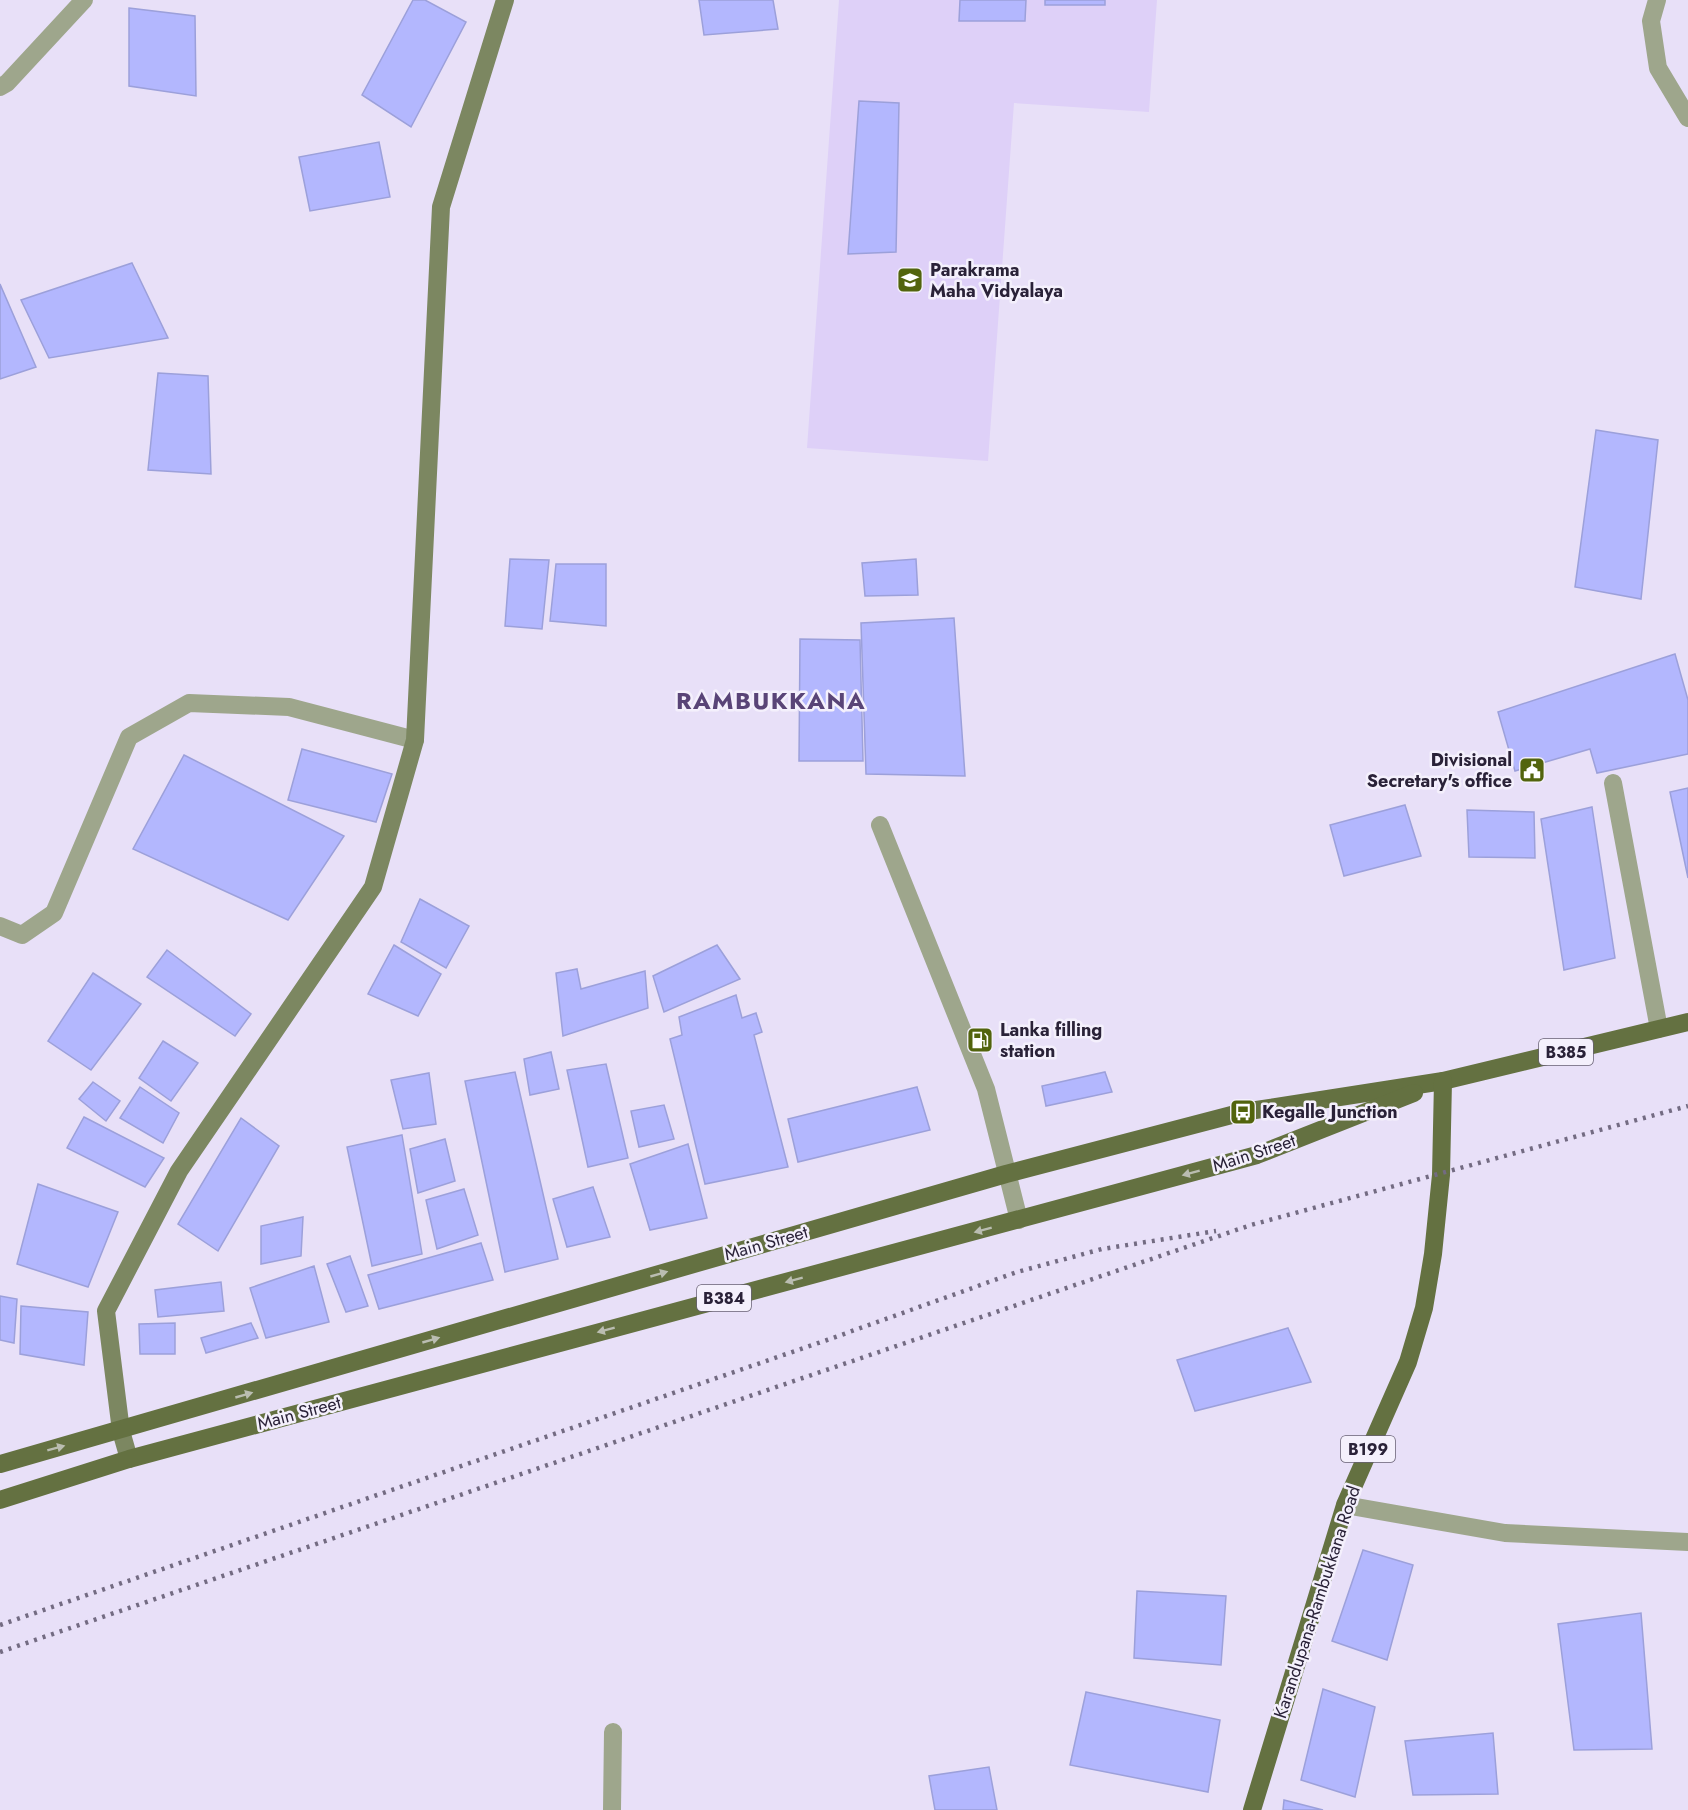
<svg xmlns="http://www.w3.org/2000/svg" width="1688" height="1810" viewBox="0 0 1688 1810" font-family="Jost,sans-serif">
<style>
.built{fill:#ded0f8}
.building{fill:#b3b7fe;stroke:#9ca0da;stroke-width:1.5}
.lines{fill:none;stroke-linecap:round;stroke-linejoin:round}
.lane{stroke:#9ea68c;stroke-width:18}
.street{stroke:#9ea68c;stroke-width:18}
.secondary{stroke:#7c8761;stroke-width:18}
.primary{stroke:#647141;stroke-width:18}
.rail{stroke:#736b82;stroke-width:4.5;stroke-dasharray:3 6;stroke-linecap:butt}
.oneway{fill:#babdb1}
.labels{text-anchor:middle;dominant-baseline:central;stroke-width:5;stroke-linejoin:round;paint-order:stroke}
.shield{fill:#f4f0fc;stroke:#676073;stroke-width:1.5}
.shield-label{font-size:16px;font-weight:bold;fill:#2a2238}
.poi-label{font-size:18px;font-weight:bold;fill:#2a2238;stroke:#f4f0fc;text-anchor:start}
.street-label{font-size:18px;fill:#2a2238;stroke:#f4f0fc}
.district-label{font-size:24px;font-weight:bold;letter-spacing:1.5px;fill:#594477;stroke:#f4f0fc}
</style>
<rect width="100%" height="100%" fill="#e8e0f8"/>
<polygon class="built" points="839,0 1157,0 1149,112 1014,103 988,461 807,448"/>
<g class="building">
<polygon points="413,0 425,0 466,22 411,127 362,95"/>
<polygon points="699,0 773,0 778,29 704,35"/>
<polygon points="960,0 1026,0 1025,21 959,21"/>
<rect x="1045" y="0" width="60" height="5"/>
<polygon points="129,8 195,16 196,96 129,86"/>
<polygon points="859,101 899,103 896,252 848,254"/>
<polygon points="379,142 390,197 310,211 299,157"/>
<polygon points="132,263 168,338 49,358 21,300"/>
<polygon points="0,284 36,367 0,379"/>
<polygon points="158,373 208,376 211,474 148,470"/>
<polygon points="1596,430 1658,440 1641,599 1575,587"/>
<polygon points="510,559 549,560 542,629 505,626"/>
<polygon points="916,559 918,595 865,596 862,563"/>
<polygon points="556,564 606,564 606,626 550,621"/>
<polygon points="954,618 965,776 866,774 861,623"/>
<polygon points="800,639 860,640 863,761 799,761"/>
<polygon points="1675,654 1688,700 1688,754 1597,773 1590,749 1515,771 1498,712"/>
<polygon points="302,749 392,774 376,822 288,800"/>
<polygon points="184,755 344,836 288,920 133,849"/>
<polygon points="1688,788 1688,878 1670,792"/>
<polygon points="1405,805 1421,856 1344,876 1330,825"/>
<polygon points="1592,807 1615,958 1564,970 1541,819"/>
<polygon points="1467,810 1534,812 1535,858 1469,857"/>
<polygon points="420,899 469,926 446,968 401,942"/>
<polygon points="394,945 441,974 418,1016 368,994"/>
<polygon points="717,945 740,979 664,1012 653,976"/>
<polygon points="167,950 251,1014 235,1036 147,977"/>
<polygon points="577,969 581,989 645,971 648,1008 563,1036 556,973"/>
<polygon points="93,973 141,1004 91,1070 48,1041"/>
<polygon points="736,995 742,1018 756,1013 762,1032 754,1035 788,1167 705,1184 670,1039 682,1035 679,1017"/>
<polygon points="163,1041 198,1063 171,1101 139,1078"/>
<polygon points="551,1052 559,1089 530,1095 524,1059"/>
<polygon points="606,1064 628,1158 588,1167 567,1070"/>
<polygon points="515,1072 558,1259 505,1272 465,1081"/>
<polygon points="1105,1072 1112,1092 1046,1106 1042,1086"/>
<polygon points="429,1073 436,1124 403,1129 391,1080"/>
<polygon points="93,1082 120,1101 106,1121 79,1099"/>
<polygon points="140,1087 179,1113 163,1143 120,1118"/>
<polygon points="917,1087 930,1130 798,1162 788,1119"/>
<polygon points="664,1105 674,1139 639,1147 631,1111"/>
<polygon points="84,1117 164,1158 145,1187 67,1148"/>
<polygon points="241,1118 279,1146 218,1251 178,1224"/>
<polygon points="402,1135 422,1254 372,1266 347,1147"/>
<polygon points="445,1139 455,1181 418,1193 410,1149"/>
<polygon points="688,1144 707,1218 650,1230 630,1164"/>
<polygon points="38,1184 118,1212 88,1287 17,1264"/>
<polygon points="593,1187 610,1237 567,1247 553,1199"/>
<polygon points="464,1189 478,1235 437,1249 426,1200"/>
<polygon points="303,1217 301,1256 261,1264 261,1226"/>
<polygon points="481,1243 493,1280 379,1309 368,1275"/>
<polygon points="350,1256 368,1306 346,1312 327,1264"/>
<polygon points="314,1266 329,1322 266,1338 250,1288"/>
<polygon points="221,1282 224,1311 158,1317 155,1290"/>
<polygon points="0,1296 17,1299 14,1343 0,1340"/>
<polygon points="21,1306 88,1312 84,1365 20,1354"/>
<polygon points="175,1323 175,1354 140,1354 139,1324"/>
<polygon points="251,1323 258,1338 206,1353 201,1338"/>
<polygon points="1288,1328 1311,1382 1195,1411 1177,1360"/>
<polygon points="1363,1550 1413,1565 1387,1660 1332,1641"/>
<polygon points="1137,1591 1226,1596 1221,1665 1134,1658"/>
<polygon points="1641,1613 1652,1749 1574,1750 1558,1624"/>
<polygon points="1323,1689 1375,1707 1355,1797 1301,1780"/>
<polygon points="1086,1692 1220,1720 1208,1792 1070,1765"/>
<polygon points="1493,1733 1498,1794 1413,1795 1405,1741"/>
<polygon points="989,1767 997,1810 935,1810 929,1776"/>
<polygon points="1284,1800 1323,1810 1283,1810"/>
</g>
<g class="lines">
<g class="lane">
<polyline points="1613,783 1659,1029"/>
<polyline points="880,825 986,1089 1019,1220"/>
</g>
<g class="street">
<polyline points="1657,0 1651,21 1658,68 1688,118"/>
<polyline points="0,87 7,83 84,0"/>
<polyline points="0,926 22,935 54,913 129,737 189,703 289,707 415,740"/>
<polyline points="1345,1505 1505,1533 1688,1542"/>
<polyline points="612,1810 613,1732"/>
</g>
<polyline class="secondary" points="129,1459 121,1431 106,1311 179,1171 373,887 415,740 441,207 505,0"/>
<g class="primary">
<polyline points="0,1464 1006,1174 1243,1112 1443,1081 1688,1022"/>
<polyline points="0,1500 129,1459 1257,1155 1414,1093"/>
<polyline points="1252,1810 1345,1505 1408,1362 1424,1308 1433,1254 1441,1175 1443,1081"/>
</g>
<g class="rail">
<polyline points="0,1625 827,1340 1017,1272 1102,1249 1216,1231"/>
<polyline points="0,1652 1251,1225 1688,1106"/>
</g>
</g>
<defs><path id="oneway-solid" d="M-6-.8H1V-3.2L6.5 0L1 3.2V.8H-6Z" transform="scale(1.5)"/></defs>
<g class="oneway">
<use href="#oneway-solid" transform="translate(1191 1173) rotate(165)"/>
<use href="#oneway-solid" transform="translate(983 1230) rotate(165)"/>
<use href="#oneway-solid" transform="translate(659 1274) rotate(-16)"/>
<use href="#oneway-solid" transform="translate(794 1280) rotate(165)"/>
<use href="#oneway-solid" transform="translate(606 1330) rotate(165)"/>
<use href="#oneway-solid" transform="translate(431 1340) rotate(-16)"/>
<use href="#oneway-solid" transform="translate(244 1395) rotate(-16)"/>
<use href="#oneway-solid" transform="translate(56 1448) rotate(-15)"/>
</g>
<defs>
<symbol id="school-square" viewBox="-11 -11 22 22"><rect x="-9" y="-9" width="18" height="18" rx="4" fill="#52640d" stroke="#f4f0fc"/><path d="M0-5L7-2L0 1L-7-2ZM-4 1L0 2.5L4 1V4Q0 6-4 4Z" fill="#fff"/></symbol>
<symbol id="civic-square" viewBox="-11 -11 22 22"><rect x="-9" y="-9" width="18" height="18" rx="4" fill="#52640d" stroke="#f4f0fc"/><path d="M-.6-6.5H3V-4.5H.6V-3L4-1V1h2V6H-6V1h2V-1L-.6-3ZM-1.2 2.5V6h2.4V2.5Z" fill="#fff"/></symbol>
<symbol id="fuel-square" viewBox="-11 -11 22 22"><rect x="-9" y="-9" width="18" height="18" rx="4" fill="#52640d" stroke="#f4f0fc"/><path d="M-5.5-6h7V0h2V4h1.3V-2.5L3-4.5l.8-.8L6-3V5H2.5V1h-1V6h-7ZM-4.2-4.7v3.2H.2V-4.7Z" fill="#fff"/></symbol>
<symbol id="bus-square" viewBox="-11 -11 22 22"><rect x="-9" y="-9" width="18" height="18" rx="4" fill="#52640d" stroke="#f4f0fc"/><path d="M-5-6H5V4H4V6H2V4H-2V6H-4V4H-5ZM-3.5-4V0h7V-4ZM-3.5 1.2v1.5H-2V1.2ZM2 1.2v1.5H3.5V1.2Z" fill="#fff"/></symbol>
</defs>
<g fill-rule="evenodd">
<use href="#school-square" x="895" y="265" width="30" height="30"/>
<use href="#civic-square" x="1517" y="755" width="30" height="30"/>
<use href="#fuel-square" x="965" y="1025" width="30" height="30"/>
<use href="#bus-square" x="1228" y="1097" width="30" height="30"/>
</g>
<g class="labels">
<g class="shield">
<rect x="1539" y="1039" width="54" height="26" rx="4.5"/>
<rect x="697" y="1285" width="54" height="26" rx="4.5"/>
<rect x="1341" y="1436" width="54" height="26" rx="4.5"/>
</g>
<g class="shield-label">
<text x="1566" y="1052">B385</text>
<text x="724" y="1298">B384</text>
<text x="1368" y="1449">B199</text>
</g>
<g class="poi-label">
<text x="930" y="270">Parakrama<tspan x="930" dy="21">Maha Vidyalaya</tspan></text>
<text x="1512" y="760" text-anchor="end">Divisional<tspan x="1512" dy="21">Secretary's office</tspan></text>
<text x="1000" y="1030">Lanka filling<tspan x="1000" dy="21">station</tspan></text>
<text x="1262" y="1112">Kegalle Junction</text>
</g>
<g class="street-label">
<text transform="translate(1254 1153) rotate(-18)">Main Street</text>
<text transform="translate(766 1243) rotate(-16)">Main Street</text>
<text transform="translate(299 1413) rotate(-15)">Main Street</text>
<text transform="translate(1317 1602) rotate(-72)">Karandupana-Rambukkana Road</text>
</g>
<g class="district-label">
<text x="771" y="700">RAMBUKKANA</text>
</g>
</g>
</svg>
